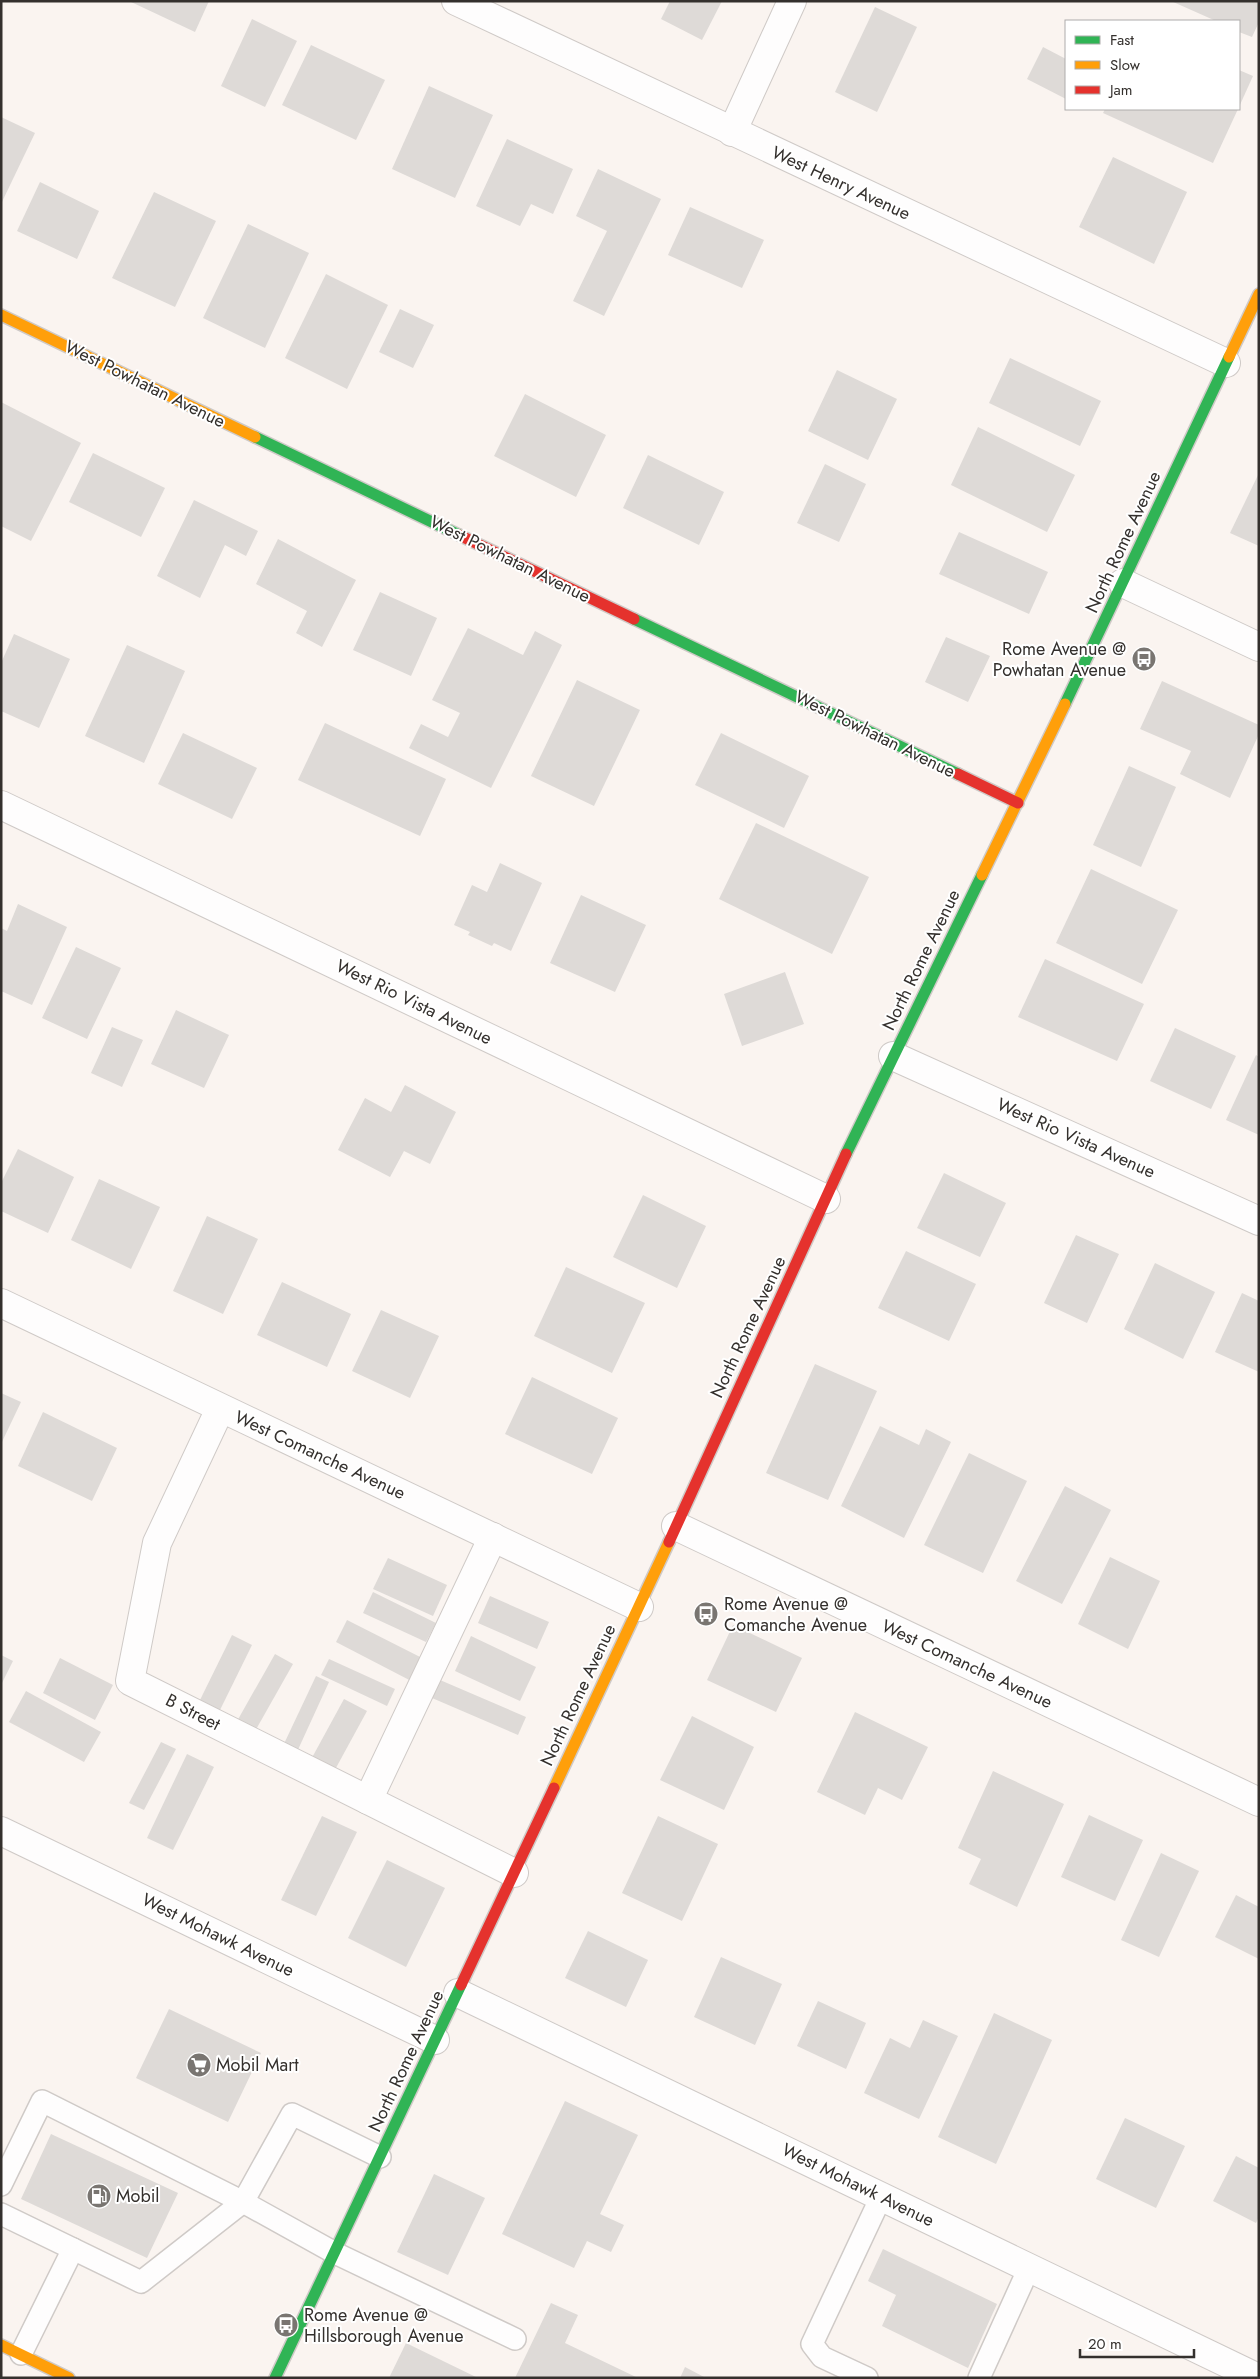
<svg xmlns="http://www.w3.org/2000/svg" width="1260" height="2379" viewBox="0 0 1260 2379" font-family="Jost,sans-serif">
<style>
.building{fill:#dedad7}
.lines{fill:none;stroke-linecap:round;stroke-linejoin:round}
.lane-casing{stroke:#cfcac7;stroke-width:24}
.street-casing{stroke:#cfcac7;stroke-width:30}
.fast-casing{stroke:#cfcac7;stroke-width:14}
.slow-casing{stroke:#cfcac7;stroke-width:14}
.jam-casing{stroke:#cfcac7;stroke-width:14}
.lane{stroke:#fefdfd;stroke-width:21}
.street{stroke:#fefdfd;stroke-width:28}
.fast{stroke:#30b455;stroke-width:11}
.slow{stroke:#ff9f0a;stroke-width:11}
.jam{stroke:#e5322d;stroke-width:11}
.labels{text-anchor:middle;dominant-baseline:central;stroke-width:4;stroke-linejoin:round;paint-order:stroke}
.street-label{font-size:18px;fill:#34302d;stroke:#fff}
.poi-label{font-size:18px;fill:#34302d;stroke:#fff;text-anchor:start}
</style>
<rect width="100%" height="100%" fill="#faf4f0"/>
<g class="building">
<polygon points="129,1 209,1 195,32"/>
<polygon points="670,1 722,1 702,40 661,19"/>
<polygon points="1171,1 1259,1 1259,22 1252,37 1239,32 1239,21 1216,21"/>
<polygon points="875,7 917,27 877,112 835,92"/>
<polygon points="252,19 297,41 265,107 221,86"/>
<polygon points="311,45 385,80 356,140 282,105"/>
<polygon points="1043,47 1066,59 1066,99 1027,79"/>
<polygon points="1239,70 1253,76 1239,107"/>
<polygon points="429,86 493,115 455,198 392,169"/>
<polygon points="1105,109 1238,109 1213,163 1103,113"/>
<polygon points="1,117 35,133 1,204"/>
<polygon points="507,139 573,169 553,214 531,204 520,226 476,206"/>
<polygon points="1113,157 1187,192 1154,264 1079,227"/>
<polygon points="598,169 661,199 604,316 573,301 607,231 576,216"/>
<polygon points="40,182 99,211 77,259 17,231"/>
<polygon points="154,192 216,221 175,307 112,278"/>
<polygon points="690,207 764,240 742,288 668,255"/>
<polygon points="248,224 309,253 265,348 203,318"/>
<polygon points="326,274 388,305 347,389 285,358"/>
<polygon points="400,309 434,325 413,368 379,352"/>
<polygon points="1010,358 1101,401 1080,446 989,403"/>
<polygon points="837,370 897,399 868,460 808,431"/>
<polygon points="525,394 606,435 576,497 494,456"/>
<polygon points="1,402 81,443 31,541 1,526"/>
<polygon points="978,427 1075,475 1047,532 951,485"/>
<polygon points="93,453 165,488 141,537 69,502"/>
<polygon points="648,455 724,492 699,545 623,508"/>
<polygon points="825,464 866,484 839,542 797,523"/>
<polygon points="1259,473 1259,546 1230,533"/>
<polygon points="194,500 258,531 246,556 225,545 200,598 157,576"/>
<polygon points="959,532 1048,572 1029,614 939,574"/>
<polygon points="278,539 356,580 322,647 296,633 307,611 256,584"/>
<polygon points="380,592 437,618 411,676 353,650"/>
<polygon points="468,628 523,655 535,631 562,645 491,788 409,748 421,724 448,737 460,713 432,700"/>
<polygon points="14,634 70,659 39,728 1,711 1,663"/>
<polygon points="946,637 990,656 968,702 925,682"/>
<polygon points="127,645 185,671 144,763 85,736"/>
<polygon points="577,680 640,710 594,806 531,776"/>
<polygon points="1162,681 1259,725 1259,734 1230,798 1180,774 1191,751 1140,729"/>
<polygon points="325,723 446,779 420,836 298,780"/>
<polygon points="183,733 257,768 232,819 158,784"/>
<polygon points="721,733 809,776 784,828 695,785"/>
<polygon points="1129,766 1176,787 1141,867 1093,845"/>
<polygon points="756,823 869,877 832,954 719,899"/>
<polygon points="500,863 542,883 511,951 494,943 492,946 468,935 470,932 454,925 472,885 487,892"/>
<polygon points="1091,869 1178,910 1142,984 1056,943"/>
<polygon points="581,895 646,925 615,992 550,963"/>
<polygon points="18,904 67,927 32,1005 1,991 1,928 7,931"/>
<polygon points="76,947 121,968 87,1039 42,1018"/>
<polygon points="1045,959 1144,1004 1117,1061 1018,1017"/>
<polygon points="785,972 804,1024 742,1046 724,994"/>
<polygon points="176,1010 229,1035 204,1088 151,1064"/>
<polygon points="112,1027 143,1040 122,1087 91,1073"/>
<polygon points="1175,1028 1236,1056 1211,1109 1150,1081"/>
<polygon points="1256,1055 1259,1057 1259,1135 1226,1120"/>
<polygon points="405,1085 456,1112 430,1164 404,1151 390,1177 338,1150 365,1098 391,1112"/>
<polygon points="18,1149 74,1177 48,1233 1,1211 1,1183"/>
<polygon points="944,1173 1006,1203 980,1257 917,1228"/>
<polygon points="99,1179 160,1207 131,1269 71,1240"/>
<polygon points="643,1195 706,1226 677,1288 613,1257"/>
<polygon points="207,1216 258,1239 223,1314 173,1291"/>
<polygon points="1076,1235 1119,1254 1087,1323 1044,1303"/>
<polygon points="906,1251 976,1284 949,1341 878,1308"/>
<polygon points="1155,1263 1215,1292 1183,1359 1124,1329"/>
<polygon points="566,1267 645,1303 612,1373 534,1336"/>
<polygon points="282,1282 351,1314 327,1367 257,1335"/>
<polygon points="1242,1293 1259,1301 1259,1372 1215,1352"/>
<polygon points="381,1310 439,1336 410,1398 352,1371"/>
<polygon points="815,1364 877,1391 828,1500 766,1473"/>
<polygon points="532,1377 618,1418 592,1474 505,1434"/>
<polygon points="1,1393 21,1402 1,1444"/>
<polygon points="43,1412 117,1448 92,1501 18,1466"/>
<polygon points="880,1426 919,1445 926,1429 951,1442 904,1538 841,1506"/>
<polygon points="969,1453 1027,1481 983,1573 924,1545"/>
<polygon points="1065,1486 1111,1510 1062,1604 1016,1581"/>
<polygon points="1110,1557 1160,1581 1128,1649 1078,1624"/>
<polygon points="388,1558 447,1585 433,1616 373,1589"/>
<polygon points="373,1592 436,1623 426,1642 363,1613"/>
<polygon points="490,1596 549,1622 537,1649 478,1623"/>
<polygon points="347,1620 428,1661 417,1684 336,1642"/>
<polygon points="733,1625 802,1658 776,1712 707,1680"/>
<polygon points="232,1635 252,1645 220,1710 200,1700"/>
<polygon points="471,1636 536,1667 520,1701 455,1671"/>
<polygon points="275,1654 293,1664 254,1733 236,1723"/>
<polygon points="1,1655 13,1661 1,1685"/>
<polygon points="60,1658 113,1685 95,1720 43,1693"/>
<polygon points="329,1659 395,1689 387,1706 321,1675"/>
<polygon points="316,1676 329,1682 296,1754 282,1748"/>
<polygon points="440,1680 526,1717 518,1735 432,1698"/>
<polygon points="26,1691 101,1732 84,1762 9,1722"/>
<polygon points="344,1699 367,1711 331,1777 308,1765"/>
<polygon points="855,1712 928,1747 902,1800 878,1788 865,1815 817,1792"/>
<polygon points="692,1716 754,1747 724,1810 660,1780"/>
<polygon points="161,1742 176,1749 144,1810 129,1803"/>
<polygon points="187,1754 214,1767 173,1850 147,1838"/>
<polygon points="993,1771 1064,1804 1017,1907 969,1884 981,1859 958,1848"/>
<polygon points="1089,1815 1143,1840 1115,1901 1061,1877"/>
<polygon points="322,1816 357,1832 316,1916 281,1900"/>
<polygon points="658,1816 718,1844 682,1921 622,1893"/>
<polygon points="1161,1853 1199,1871 1159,1957 1121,1940"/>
<polygon points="387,1860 445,1888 406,1967 348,1938"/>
<polygon points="1236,1895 1259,1907 1259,1959 1215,1937"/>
<polygon points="588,1931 648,1960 626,2007 565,1978"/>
<polygon points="721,1957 782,1984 755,2045 694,2017"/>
<polygon points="818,2001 866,2023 846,2069 797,2046"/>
<polygon points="169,2009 261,2053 228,2122 136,2078"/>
<polygon points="994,2013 1052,2040 996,2164 938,2137"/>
<polygon points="923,2020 958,2036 919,2119 864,2093 890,2038 910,2048"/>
<polygon points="565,2101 638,2135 600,2214 624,2225 611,2252 587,2241 574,2268 502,2234"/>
<polygon points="1125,2118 1185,2146 1156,2208 1096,2179"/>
<polygon points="51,2134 178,2193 147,2258 21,2199"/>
<polygon points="1236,2156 1259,2168 1259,2217 1256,2223 1213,2201"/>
<polygon points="434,2174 485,2198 448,2275 397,2252"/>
<polygon points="883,2249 997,2304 968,2368 882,2326 896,2295 868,2281"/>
<polygon points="551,2303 578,2315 565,2343 638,2378 515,2378"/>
<polygon points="406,2343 478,2378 389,2378"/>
<polygon points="685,2367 706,2378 680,2378"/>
</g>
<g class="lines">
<defs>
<g id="lane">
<polyline points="1,2185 42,2101 243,2202 335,2253 515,2339"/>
<polyline points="1,2214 141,2282 243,2202 292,2114 380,2157"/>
<polyline points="21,2354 73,2249"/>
<polyline points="867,2378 822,2357 812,2344 881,2197"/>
<polyline points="979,2378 1029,2268"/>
</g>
<g id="street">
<polyline points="456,1 1226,363"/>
<polyline points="732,132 792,1"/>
<polyline points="1123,583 1259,647"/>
<polyline points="1,805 826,1199"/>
<polyline points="893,1056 1259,1221"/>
<polyline points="1,1303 639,1607"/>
<polyline points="220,1409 157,1543 130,1681 514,1873"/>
<polyline points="676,1526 1259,1802"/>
<polyline points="368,1800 493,1537"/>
<polyline points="1,1831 435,2040"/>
<polyline points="458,1993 1258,2378"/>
</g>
<g id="fast">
<polyline points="255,437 459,535"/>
<polyline points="634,619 958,774"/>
<polyline points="1065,704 1229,357"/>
<polyline points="846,1154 982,875"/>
<polyline points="275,2378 461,1985"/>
</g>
<g id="slow">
<polyline points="1,315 255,437"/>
<polyline points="1229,357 1259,294"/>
<polyline points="982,875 1065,704"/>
<polyline points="554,1788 669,1542"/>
<polyline points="1,2345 69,2378"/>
</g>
<g id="jam">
<polyline points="459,535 634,619"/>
<polyline points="958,774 1018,803"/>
<polyline points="669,1542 846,1154"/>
<polyline points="461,1985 554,1788"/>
</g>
</defs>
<use href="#lane" class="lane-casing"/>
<use href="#street" class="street-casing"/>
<use href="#fast" class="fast-casing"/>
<use href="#slow" class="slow-casing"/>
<use href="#jam" class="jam-casing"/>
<use href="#lane" class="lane"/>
<use href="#street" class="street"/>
<use href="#fast" class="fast"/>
<use href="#slow" class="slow"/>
<use href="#jam" class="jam"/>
</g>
<defs>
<symbol id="bus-disc" viewBox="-11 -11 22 22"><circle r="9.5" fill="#797571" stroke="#fff"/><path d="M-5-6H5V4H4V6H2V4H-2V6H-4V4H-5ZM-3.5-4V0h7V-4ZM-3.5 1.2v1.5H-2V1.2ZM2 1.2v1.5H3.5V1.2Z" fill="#fff"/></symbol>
<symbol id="supermarket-disc" viewBox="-11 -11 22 22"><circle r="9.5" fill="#797571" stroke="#fff"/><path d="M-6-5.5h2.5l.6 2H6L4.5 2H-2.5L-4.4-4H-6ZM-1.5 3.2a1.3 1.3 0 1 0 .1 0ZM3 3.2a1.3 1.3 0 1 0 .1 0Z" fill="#fff"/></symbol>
<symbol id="fuel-disc" viewBox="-11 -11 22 22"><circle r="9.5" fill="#797571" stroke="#fff"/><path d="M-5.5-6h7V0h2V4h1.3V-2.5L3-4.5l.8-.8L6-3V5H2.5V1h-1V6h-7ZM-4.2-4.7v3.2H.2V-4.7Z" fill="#fff"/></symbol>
</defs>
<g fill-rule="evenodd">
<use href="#bus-disc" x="1130" y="645" width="28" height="28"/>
<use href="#bus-disc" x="692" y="1600" width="28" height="28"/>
<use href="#supermarket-disc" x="185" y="2051" width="28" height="28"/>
<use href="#fuel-disc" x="85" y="2182" width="28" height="28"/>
<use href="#bus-disc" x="272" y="2311" width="28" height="28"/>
</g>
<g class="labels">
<g class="street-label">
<text transform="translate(841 183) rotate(25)">West Henry Avenue</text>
<text transform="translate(145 384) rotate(26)">West Powhatan Avenue</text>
<text transform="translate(1123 542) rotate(-65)">North Rome Avenue</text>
<text transform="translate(510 559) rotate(26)">West Powhatan Avenue</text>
<text transform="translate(875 734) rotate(26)">West Powhatan Avenue</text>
<text transform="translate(921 960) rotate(-64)">North Rome Avenue</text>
<text transform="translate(414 1002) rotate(26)">West Rio Vista Avenue</text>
<text transform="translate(1076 1138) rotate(24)">West Rio Vista Avenue</text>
<text transform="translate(748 1327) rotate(-65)">North Rome Avenue</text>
<text transform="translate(320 1455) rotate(25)">West Comanche Avenue</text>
<text transform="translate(967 1664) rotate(25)">West Comanche Avenue</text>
<text transform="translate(578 1695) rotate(-65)">North Rome Avenue</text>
<text transform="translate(193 1712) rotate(27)">B Street</text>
<text transform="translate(218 1935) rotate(26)">West Mohawk Avenue</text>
<text transform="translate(406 2061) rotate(-65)">North Rome Avenue</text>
<text transform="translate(858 2185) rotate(26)">West Mohawk Avenue</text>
</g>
<g class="poi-label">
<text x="1126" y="649" text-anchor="end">Rome Avenue @<tspan x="1126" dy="21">Powhatan Avenue</tspan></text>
<text x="724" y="1604">Rome Avenue @<tspan x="724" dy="21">Comanche Avenue</tspan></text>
<text x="216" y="2065">Mobil Mart</text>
<text x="116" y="2196">Mobil</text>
<text x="304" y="2315">Rome Avenue @<tspan x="304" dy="21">Hillsborough Avenue</tspan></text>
</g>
</g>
<rect width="1260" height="2379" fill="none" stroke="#34302d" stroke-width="5"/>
<rect x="1065" y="20" width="175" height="90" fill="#ffffff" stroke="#aeacab"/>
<rect x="1075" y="36" width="25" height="8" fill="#30b455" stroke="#aeacab"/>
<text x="1110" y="45" font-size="15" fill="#34302d">Fast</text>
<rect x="1075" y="61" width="25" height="8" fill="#ff9f0a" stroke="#aeacab"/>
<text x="1110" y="70" font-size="15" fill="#34302d">Slow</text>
<rect x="1075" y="86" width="25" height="8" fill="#e5322d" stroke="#aeacab"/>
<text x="1110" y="95" font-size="15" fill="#34302d">Jam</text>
<path d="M1080 2349v8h114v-8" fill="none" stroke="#34302d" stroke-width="2.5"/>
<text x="1088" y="2349" font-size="15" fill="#34302d" stroke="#ffffff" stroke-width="4" paint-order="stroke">20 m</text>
</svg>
